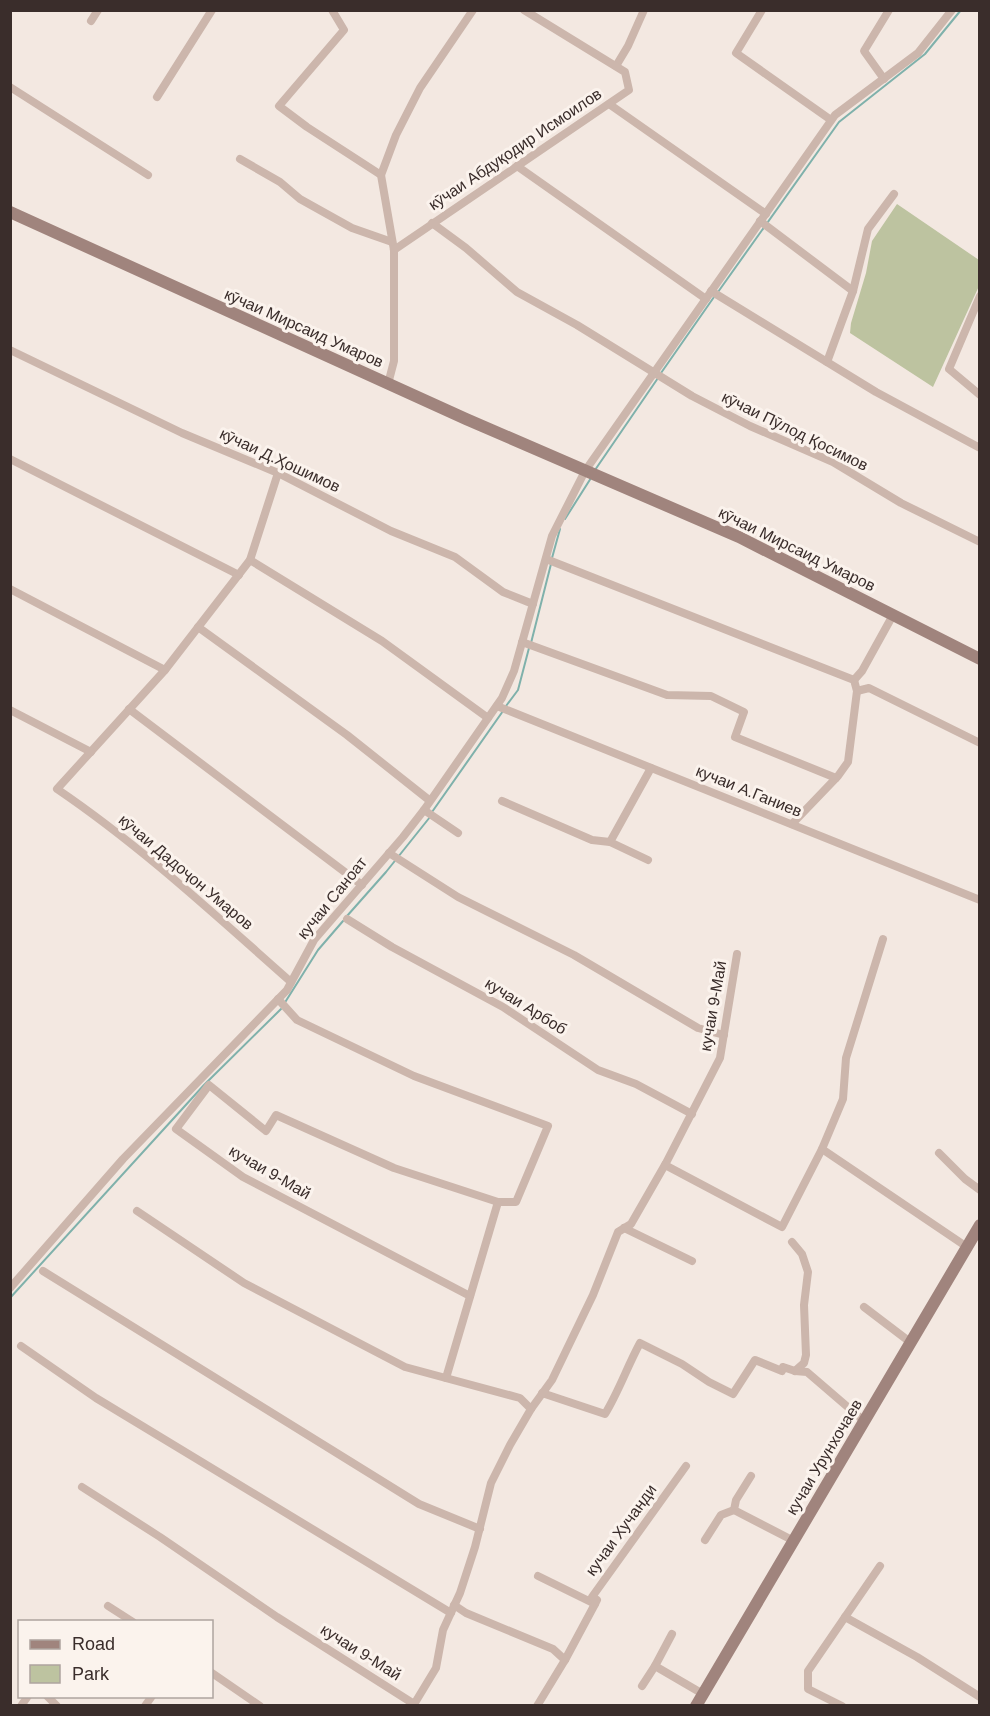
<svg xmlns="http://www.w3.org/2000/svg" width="990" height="1716" viewBox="0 0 990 1716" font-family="Helvetica,sans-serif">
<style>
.green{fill:#bdc3a0}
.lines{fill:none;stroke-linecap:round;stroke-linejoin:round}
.stream{stroke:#7fb1ab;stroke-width:2}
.street{stroke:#ccb6ac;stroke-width:8}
.secondary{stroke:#a0847d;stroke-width:12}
.labels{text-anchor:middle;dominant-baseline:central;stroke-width:6;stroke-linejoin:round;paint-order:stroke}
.street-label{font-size:16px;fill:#3a2d2b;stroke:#fbf3ed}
</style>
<rect width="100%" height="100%" fill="#f3e8e1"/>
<polygon class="green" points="897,204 979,260 979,286 933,387 850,333 851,323 866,273 872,241"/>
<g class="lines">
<g class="stream">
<polyline points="718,292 839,122 925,54 961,10"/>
<polyline points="661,373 714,297"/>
<polyline points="595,470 658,378"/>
<polyline points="565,519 591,478"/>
<polyline points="552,558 560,529"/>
<polyline points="531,643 551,564"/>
<polyline points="506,706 518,690 529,648"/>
<polyline points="432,812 503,711"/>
<polyline points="347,916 386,872 430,817"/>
<polyline points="284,1004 318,950 343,921"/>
<polyline points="10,1298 204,1085 281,1009"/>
</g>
<g class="street">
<polyline points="332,10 344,30 279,106 307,127 381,175 394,250 394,361 388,384"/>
<polyline points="762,10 736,53 831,120"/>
<polyline points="91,21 98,10"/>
<polyline points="616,66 628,46 644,10"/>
<polyline points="884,79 864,51 889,10"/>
<polyline points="10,87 148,175"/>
<polyline points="157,97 212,10"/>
<polyline points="609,104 766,214"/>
<polyline points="240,159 280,182 300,199 352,228 392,242"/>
<polyline points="517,166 706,299"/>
<polyline points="381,175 396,135 420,88 473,10"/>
<polyline points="760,221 853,291"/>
<polyline points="432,223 466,248 517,292 577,325 692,396 750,426 833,462 901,503 980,542"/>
<polyline points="394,250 629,90 625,72 524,10"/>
<polyline points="711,291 876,392 980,448"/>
<polyline points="980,296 949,369 980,395"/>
<polyline points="10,350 182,433 278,473 391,531 455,557 503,592 533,604"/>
<polyline points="827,362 853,291 868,229 894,194"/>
<polyline points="10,459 239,575"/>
<path d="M278,473L250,560L165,670L57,789C141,846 215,915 291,982"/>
<polyline points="546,559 854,680 857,691 848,762 838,776 792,824"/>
<polyline points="250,560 382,641 488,718"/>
<polyline points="10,589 165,670"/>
<polyline points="198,627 347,735 429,800"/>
<polyline points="522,642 667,695 711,696 744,712 735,737 836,778"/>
<polyline points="854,680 862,671 893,615"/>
<polyline points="857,691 869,688 980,743"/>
<polyline points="497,706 980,900"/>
<polyline points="129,709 362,885"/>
<polyline points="10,710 91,752"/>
<polyline points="502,801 592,840 610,842"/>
<polyline points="424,810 458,833"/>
<polyline points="389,853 458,897 574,955 698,1028 724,1035"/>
<polyline points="648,860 610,842 651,768"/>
<polyline points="347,919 392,947 503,1007 598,1070 636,1084 692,1114"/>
<polyline points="278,999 297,1020 414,1076 548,1126 516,1202 498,1202 394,1168 276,1115 266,1131 209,1085 176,1129 243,1177 470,1296"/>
<polyline points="822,1149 967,1247"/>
<polyline points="939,1153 965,1179 980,1190"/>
<polyline points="665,1165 782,1227 822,1149 843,1099 846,1058 883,939"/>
<polyline points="137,1211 244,1283 405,1367 520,1398 531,1409"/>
<polyline points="624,1228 692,1261"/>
<polyline points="792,1242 802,1254 808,1272 804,1305 806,1355 804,1363 795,1371"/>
<polyline points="43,1271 419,1504 480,1529"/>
<polyline points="10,1288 123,1159 287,990 314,940 403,837 424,810 502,698 514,671 552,536 585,471 835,115 918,53 952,10"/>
<polyline points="864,1307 910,1342"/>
<polyline points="21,1346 96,1398 451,1613"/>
<polyline points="446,1378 498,1202"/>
<path d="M542,1393L605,1414C619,1391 627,1367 640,1343L682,1364L709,1382L733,1394L755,1360L782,1371L783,1367L795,1371L807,1372L864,1421"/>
<polyline points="751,1476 736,1500 734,1510 794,1541"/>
<polyline points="82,1487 160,1537 277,1617 414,1704"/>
<polyline points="705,1540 721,1515 734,1510"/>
<polyline points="538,1576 595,1604"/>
<polyline points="454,1605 466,1613 553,1649 565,1660"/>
<polyline points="108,1606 133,1622"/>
<polyline points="845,1617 917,1657 980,1697"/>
<polyline points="655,1666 672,1634"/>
<polyline points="212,1673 260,1706"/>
<polyline points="642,1686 655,1666 703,1694"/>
<polyline points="47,1696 57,1706"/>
<polyline points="21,1706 28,1696"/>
<polyline points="145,1706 152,1696"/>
<polyline points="413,1706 436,1668 443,1630 460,1593 475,1547 491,1483 510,1445 531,1409 552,1380 593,1295 618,1232 631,1224 666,1163 720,1058 737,954"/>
<polyline points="537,1706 565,1660 595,1604 597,1600 592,1597 686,1466"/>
<polyline points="842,1706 808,1689 808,1671 880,1566"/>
</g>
<g class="secondary">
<polyline points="10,212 466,419 739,537 980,659"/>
<polyline points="696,1706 980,1225"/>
</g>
</g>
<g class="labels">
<g class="street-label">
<text transform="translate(515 149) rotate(-34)">кӯчаи Абдуқодир Исмоилов</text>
<text transform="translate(304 328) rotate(24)">кӯчаи Мирсаид Умаров</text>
<text transform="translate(795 431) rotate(26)">кӯчаи Пӯлод Қосимов</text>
<text transform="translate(280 460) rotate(25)">кӯчаи Д.Ҳошимов</text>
<text transform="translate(797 549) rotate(26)">кӯчаи Мирсаид Умаров</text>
<text transform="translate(749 791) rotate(22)">кучаи А.Ганиев</text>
<text transform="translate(186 872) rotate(40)">кӯчаи Дадоҷон Умаров</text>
<text transform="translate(332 898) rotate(-51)">кучаи Саноат</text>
<text transform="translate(526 1006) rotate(32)">кучаи Арбоб</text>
<text transform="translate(713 1006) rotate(-80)">кучаи 9-Май</text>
<text transform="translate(270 1172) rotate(30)">кучаи 9-Май</text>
<text transform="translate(824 1457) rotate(-59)">кучаи Урунхочаев</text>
<text transform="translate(621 1530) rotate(-54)">кучаи Хучанди</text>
<text transform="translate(361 1652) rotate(32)">кучаи 9-Май</text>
</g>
</g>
<rect width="990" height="1716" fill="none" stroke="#3a2d2b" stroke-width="24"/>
<rect x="18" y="1620" width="195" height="78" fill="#fbf3ed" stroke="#aea49f" stroke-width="1.5"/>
<rect x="30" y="1640" width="30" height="9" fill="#a0847d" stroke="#aea49f" stroke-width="1.5"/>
<text x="72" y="1650" font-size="18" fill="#3a2d2b">Road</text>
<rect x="30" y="1665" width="30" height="18" fill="#bdc3a0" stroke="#aea49f" stroke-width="1.5"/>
<text x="72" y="1680" font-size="18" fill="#3a2d2b">Park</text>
</svg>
